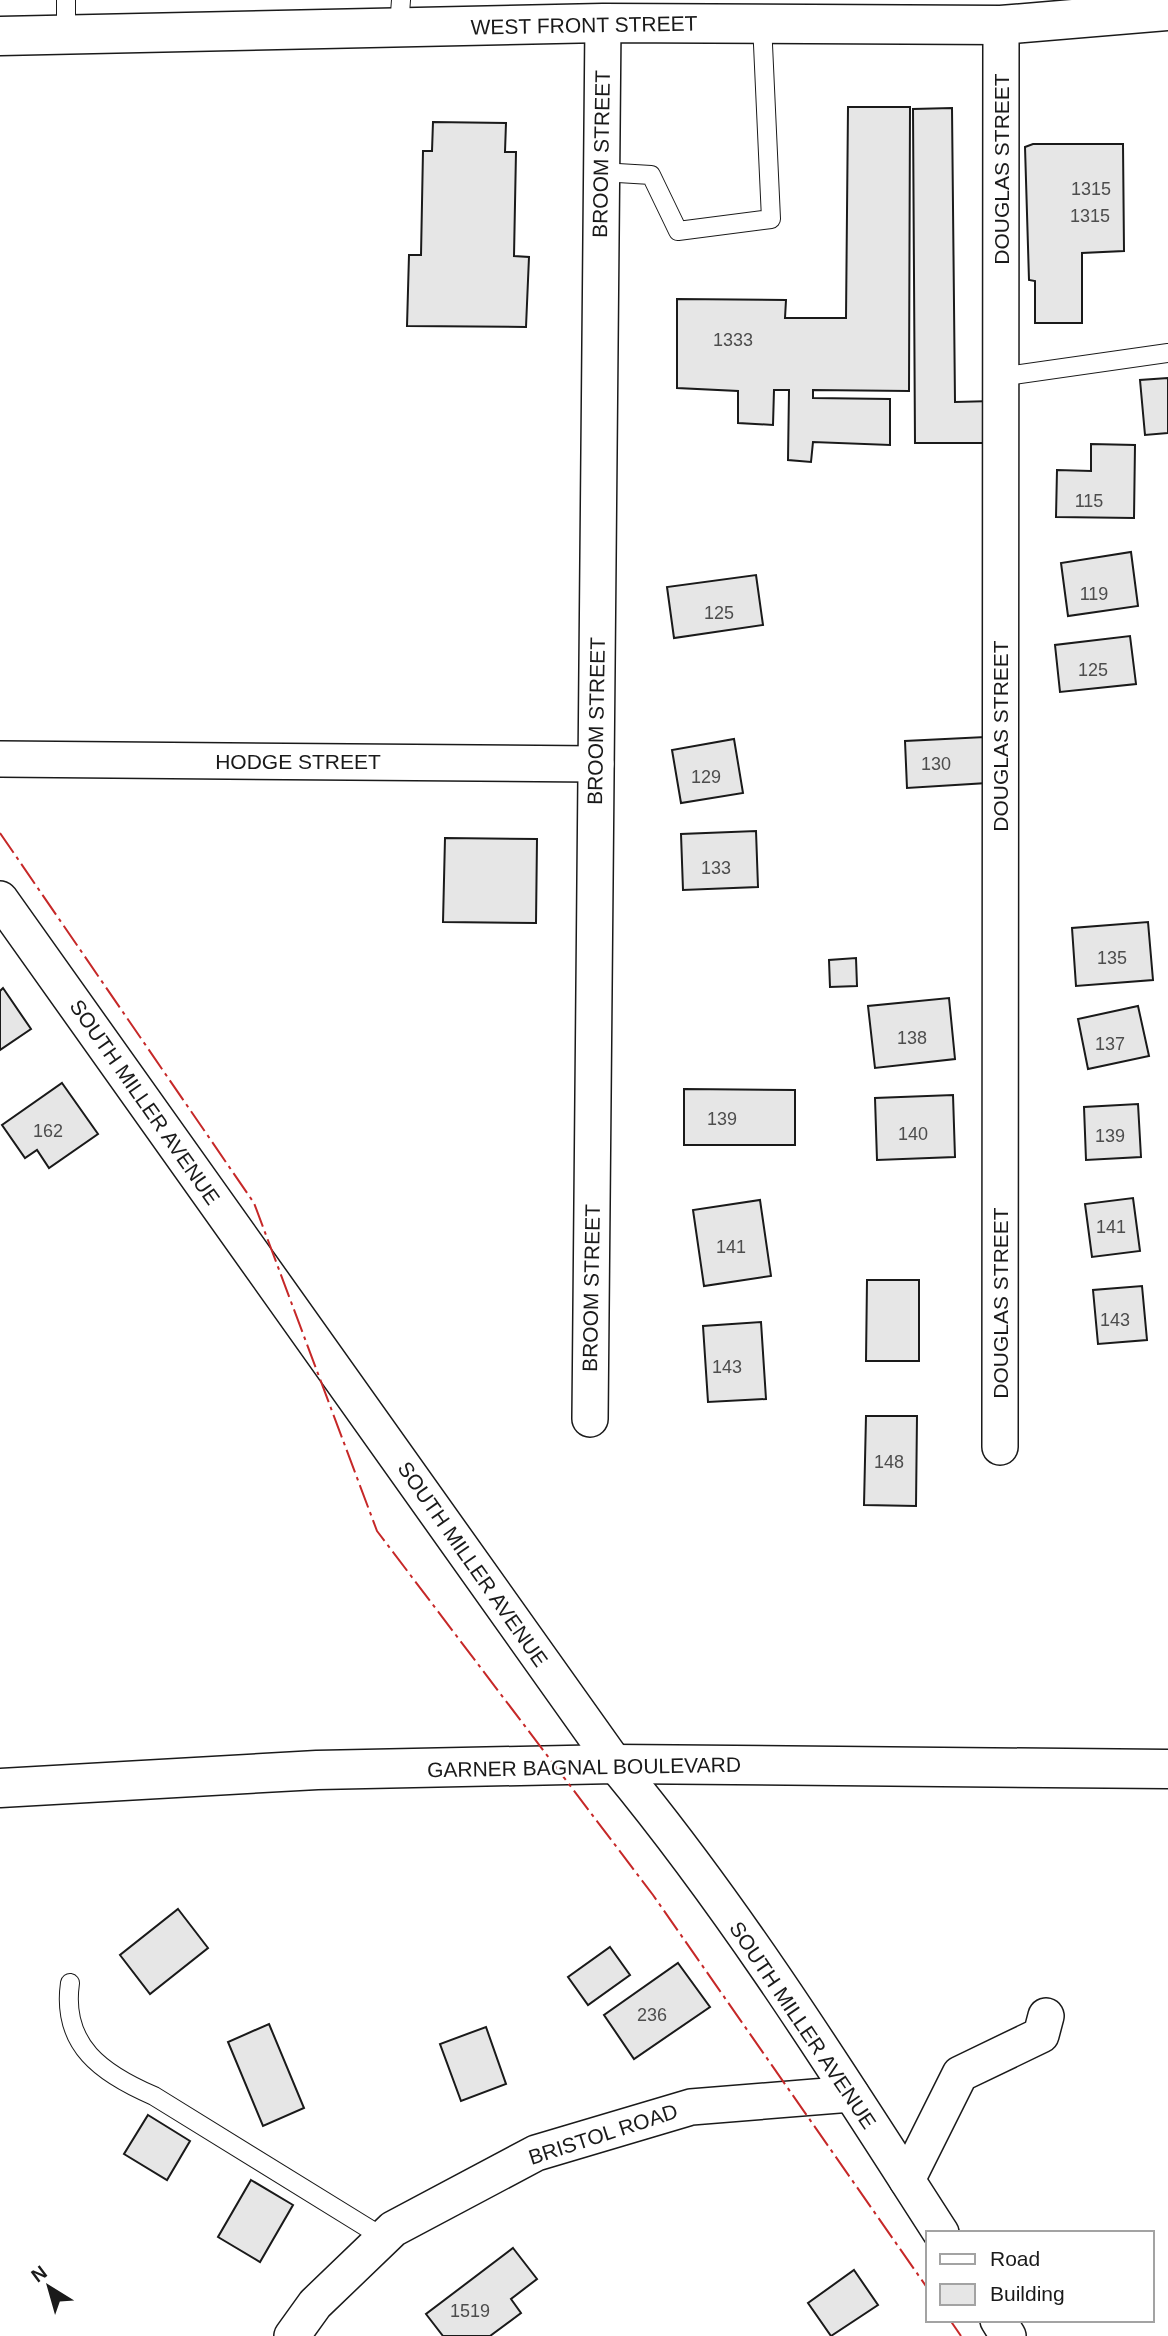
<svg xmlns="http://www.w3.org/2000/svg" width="1168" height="2336" viewBox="0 0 1168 2336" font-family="Arial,sans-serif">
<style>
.building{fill:#e6e6e6;stroke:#1a1a1a;stroke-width:2}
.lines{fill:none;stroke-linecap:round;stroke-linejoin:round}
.service-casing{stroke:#1a1a1a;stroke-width:20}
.minor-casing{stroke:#1a1a1a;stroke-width:38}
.primary-casing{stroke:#1a1a1a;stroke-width:41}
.trunk-casing{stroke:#1a1a1a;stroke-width:41}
.service{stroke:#fff;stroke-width:18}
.minor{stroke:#fff;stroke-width:35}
.primary{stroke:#fff;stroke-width:38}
.trunk{stroke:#fff;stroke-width:38}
.power{stroke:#c62828;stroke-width:2;stroke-dasharray:24 5 3.5 5;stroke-linecap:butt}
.labels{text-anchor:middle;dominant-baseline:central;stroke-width:5;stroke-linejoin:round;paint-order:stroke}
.number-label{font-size:18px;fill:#4d4d4d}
.street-label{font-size:21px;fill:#1a1a1a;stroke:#fff}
</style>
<rect width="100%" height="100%" fill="#fff"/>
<g class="building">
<polygon points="848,107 910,107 909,391 813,390 813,398 890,399 890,445 813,442 811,462 788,460 789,390 774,390 773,425 738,423 738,391 677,388 677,299 786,300 785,318 846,318"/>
<polygon points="952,108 955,402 993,401 993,443 915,443 913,109"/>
<polygon points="433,122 506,123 505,152 516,152 514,256 529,257 526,327 407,326 409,255 421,255 423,151 432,151"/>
<polygon points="1033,144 1123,144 1124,251 1082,253 1082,323 1035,323 1035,281 1029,280 1025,147"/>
<polygon points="1168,378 1168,433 1145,435 1140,380"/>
<polygon points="1091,444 1135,445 1134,518 1056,517 1057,470 1091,471"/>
<polygon points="1131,552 1138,606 1068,616 1061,563"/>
<polygon points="756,575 763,625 674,638 667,587"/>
<polygon points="1130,636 1136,684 1060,692 1055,645"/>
<polygon points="985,737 987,783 907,788 905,741"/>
<polygon points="734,739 743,793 681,803 672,750"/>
<polygon points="756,831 758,887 683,890 681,834"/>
<polygon points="445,838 537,839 536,923 443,922"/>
<polygon points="1148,922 1153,980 1076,986 1072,928"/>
<polygon points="856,958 857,986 830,987 829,960"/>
<polygon points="3,988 31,1029 0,1050 0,991"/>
<polygon points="949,998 955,1059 875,1068 868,1006"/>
<polygon points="1138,1006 1149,1056 1088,1069 1078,1019"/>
<polygon points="62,1083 98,1134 49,1168 37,1150 25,1158 2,1125"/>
<polygon points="684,1089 795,1090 795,1145 684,1145"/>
<polygon points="953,1095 955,1157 877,1160 875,1098"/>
<polygon points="1138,1104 1141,1157 1086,1160 1084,1107"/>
<polygon points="1133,1198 1140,1251 1092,1257 1085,1204"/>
<polygon points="760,1200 771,1276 704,1286 693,1210"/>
<polygon points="867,1280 919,1280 919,1361 866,1361"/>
<polygon points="1142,1286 1147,1340 1098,1344 1093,1290"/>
<polygon points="761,1322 766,1399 708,1402 703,1326"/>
<polygon points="866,1416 917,1416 916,1506 864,1505"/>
<polygon points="178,1909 208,1948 150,1994 120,1955"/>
<polygon points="610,1947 630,1975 588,2005 568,1977"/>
<polygon points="678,1963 710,2007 634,2059 604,2015"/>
<polygon points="269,2024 304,2108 263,2126 228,2042"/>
<polygon points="486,2027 506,2084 461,2101 440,2044"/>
<polygon points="148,2115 190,2141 167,2180 124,2154"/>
<polygon points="251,2180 293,2205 260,2262 218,2237"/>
<polygon points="513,2248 537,2279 511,2299 521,2313 490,2336 443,2336 426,2314"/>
<polygon points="854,2270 878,2305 831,2336 808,2303"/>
</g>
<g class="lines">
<defs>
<g id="service">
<polyline points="66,0 66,34"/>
<polyline points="399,27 401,0"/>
<polyline points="601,172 651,175 678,231 771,219 762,23"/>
<polyline points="1000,377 1168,353"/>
<path d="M70,1983C61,2046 103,2074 154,2096L384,2238"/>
</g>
<g id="minor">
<polyline points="0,759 596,764"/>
<path d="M0,899L615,1764C736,1910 838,2073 941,2233"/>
<polyline points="590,1419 603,23"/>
<polyline points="1000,1447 1001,25"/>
<polyline points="907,2180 960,2074 1041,2035 1046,2016"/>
<polyline points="998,2320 1008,2336"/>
<polyline points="292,2336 315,2304 393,2229 536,2153 691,2107 851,2094"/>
</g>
<polyline id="primary" points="0,36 603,23 1001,25 1168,11"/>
<polyline id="trunk" points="0,1788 317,1770 615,1764 1168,1769"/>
</defs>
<use href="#service" class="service-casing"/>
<use href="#minor" class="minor-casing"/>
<use href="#primary" class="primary-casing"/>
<use href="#trunk" class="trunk-casing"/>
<use href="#service" class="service"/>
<use href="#minor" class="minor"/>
<use href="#primary" class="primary"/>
<use href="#trunk" class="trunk"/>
<g class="power">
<polyline points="0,833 254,1203 377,1531 653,1895 928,2289"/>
<polyline points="950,2320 961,2336"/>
</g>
</g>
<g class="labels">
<g class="number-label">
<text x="1091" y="189">1315</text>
<text x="1090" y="216">1315</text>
<text x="733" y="340">1333</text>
<text x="1089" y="501">115</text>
<text x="1094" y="594">119</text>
<text x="719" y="613">125</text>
<text x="1093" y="670">125</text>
<text x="936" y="764">130</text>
<text x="706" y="777">129</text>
<text x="716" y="868">133</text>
<text x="1112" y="958">135</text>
<text x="912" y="1038">138</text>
<text x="1110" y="1044">137</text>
<text x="722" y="1119">139</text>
<text x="48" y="1131">162</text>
<text x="913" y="1134">140</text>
<text x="1110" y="1136">139</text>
<text x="1111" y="1227">141</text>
<text x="731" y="1247">141</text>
<text x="1115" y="1320">143</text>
<text x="727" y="1367">143</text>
<text x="889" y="1462">148</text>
<text x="652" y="2015">236</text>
<text x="470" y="2311">1519</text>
</g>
<g class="street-label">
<text transform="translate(584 25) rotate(-1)">WEST FRONT STREET</text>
<text transform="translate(601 154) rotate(-89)">BROOM STREET</text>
<text transform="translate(1001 169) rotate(-90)">DOUGLAS STREET</text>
<text transform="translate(596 721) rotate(-89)">BROOM STREET</text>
<text transform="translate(1000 736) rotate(-90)">DOUGLAS STREET</text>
<text x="298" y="761">HODGE STREET</text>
<text transform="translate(145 1102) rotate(55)">SOUTH MILLER AVENUE</text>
<text transform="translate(591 1288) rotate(-89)">BROOM STREET</text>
<text transform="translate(1000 1303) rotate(-90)">DOUGLAS STREET</text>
<text transform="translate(473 1564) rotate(55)">SOUTH MILLER AVENUE</text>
<text transform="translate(584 1767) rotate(-1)">GARNER BAGNAL BOULEVARD</text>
<text transform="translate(803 2025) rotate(56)">SOUTH MILLER AVENUE</text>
<text transform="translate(603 2134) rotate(-18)">BRISTOL ROAD</text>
</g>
</g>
<rect x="926" y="2231" width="228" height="91" fill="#ffffff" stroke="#a3a3a3" stroke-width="2"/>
<rect x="940" y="2254" width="35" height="10" fill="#ffffff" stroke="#a3a3a3" stroke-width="2"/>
<text x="990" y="2266" font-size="21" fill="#1a1a1a">Road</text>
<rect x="940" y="2284" width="35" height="21" fill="#e6e6e6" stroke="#a3a3a3" stroke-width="2"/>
<text x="990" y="2301" font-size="21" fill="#1a1a1a">Building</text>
<g transform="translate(49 2287) rotate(323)" stroke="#ffffff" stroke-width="5" paint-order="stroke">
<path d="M0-5L12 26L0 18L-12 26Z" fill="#1a1a1a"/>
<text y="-10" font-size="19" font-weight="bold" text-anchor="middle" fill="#1a1a1a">N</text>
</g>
</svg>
